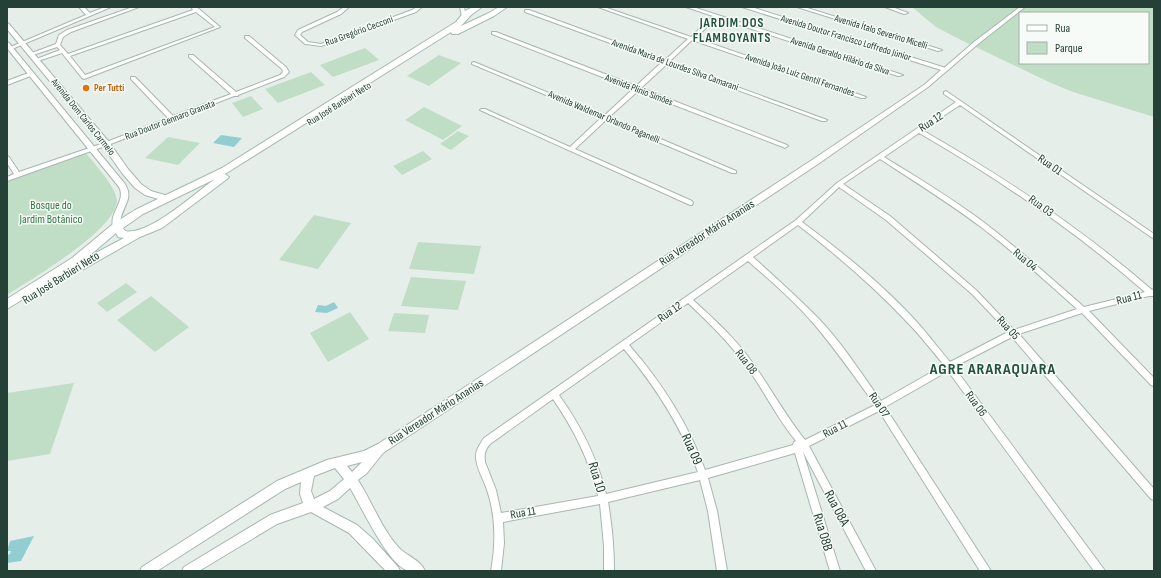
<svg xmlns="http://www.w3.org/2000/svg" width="1161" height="578" viewBox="0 0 1161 578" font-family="'Sofia Sans Condensed',sans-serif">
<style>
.green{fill:#c0dec5;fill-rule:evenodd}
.water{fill:#91cdd1}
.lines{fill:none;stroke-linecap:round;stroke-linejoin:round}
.minor-casing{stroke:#a8b6b0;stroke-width:2}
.tertiary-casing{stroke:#a8b6b0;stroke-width:2}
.secondary-casing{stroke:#a5bab0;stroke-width:2}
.minor{fill:#fff;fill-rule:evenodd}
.tertiary{fill:#fff;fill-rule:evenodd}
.secondary{fill:#fff;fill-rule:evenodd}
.food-dot{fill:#e8710a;stroke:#f7fbf8;stroke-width:1.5}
.labels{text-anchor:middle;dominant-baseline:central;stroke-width:3;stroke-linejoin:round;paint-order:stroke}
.far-street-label{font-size:10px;fill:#254036;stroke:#f7fbf8}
.far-food-label{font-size:10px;font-weight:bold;fill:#c56008;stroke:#f7fbf8;text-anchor:start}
.street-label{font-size:12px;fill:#254036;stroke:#f7fbf8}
.park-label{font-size:12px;fill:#317644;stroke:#f7fbf8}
.far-district-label{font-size:13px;font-weight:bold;letter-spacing:1px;fill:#215241;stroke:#f7fbf8}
.near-street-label{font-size:14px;fill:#254036;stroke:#f7fbf8}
.district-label{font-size:16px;font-weight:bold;letter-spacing:1px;fill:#215241;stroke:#f7fbf8}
</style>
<rect width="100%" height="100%" fill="#e6eeea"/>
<g class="green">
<path d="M912,7H1154V117L1073,92L1051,83L957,38L936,27ZM1020,13H1148V63H1020Z"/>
<polygon points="365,48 379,60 333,77 320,65"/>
<polygon points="439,55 461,63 429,86 407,76"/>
<polygon points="311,72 325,85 278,103 265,89"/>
<polygon points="251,96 263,109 243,117 232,103"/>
<polygon points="424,107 462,126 443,140 405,120"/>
<polygon points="458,131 469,136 451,150 440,144"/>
<polygon points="168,137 200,143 178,165 145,158"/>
<polygon points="423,151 432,159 402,175 393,166"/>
<path d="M85,152C94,163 116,187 117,200C118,229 30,280 7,295V181Z"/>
<polygon points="314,215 351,223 318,269 279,260"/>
<polygon points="418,242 481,246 474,274 409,269"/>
<polygon points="411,277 466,281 458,310 401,306"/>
<polygon points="126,283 137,292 107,312 97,303"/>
<polygon points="151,296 189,327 155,352 117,320"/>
<polygon points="350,312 369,339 328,362 310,333"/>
<polygon points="394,313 429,315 425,333 388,331"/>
<polygon points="74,383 50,454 7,461 7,393"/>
</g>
<g class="water">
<polygon points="221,135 242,138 234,147 213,143"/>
<polygon points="334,302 338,308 327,313 315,312 318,305 326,306"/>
<polygon points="34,536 21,561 7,563 7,555 10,554 11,551 7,551 10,541"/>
</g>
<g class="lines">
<defs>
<g id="minor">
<polygon points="79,7 84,7 90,13 105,7 111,7 12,49 8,48 86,15"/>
<path d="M133,7H139L71,32L63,37L60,45L68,54L193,10L192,8L193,7H196L199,9L220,27L84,79L82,78L62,53L38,61L34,60L60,50L57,47L33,55L29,54L56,44L59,35L67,30ZM196,12L215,27L85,75L70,56Z"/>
<polygon points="344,7 349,7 341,14 302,32 300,35 308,42 321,44 412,10 417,7 422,7 416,12 321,46 305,44 295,35 298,30 337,12"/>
<polygon points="460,7 464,7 466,18 462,17"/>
<polygon points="598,7 604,7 691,37 713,16 686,7 693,7 903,75 898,76 717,18 695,38 866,97 865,98 861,98 692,40 669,62 827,120 826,121 822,121 667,64 641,88 787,145 788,146 785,148 783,147 638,91 609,117 736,171 736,173 732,173 606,120 575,149 692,201 693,203 692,205 690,205 480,110 481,109 485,109 570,147 601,118 472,64 472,63 474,62 604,116 633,89 492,34 492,32 496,32 636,86 662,62 525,12 525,10 529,10 665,60 688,39"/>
<polygon points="797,7 804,7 942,50 938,51"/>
<polygon points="885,7 892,7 908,13 904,14"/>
<polygon points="1020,7 1025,7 978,44 948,70 944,70 944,68 974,42"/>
<polygon points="245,36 249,36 286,67 289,72 284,77 238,95 238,96 234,96 108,145 7,181 7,177 14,174 7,163 7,156 9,157 19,172 104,143 168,118 131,79 131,77 135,77 173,116 231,94 189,57 189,55 193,55 236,92 280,75 283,72 282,69 245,38"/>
<polygon points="31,72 33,73 33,75 7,85 7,81"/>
<path d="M946,91L1154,234V239L960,105L922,130C1004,177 1081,228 1152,290L1154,289V296H1149L1089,311L1154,378V386L1151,385L1082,313L1019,334L1154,489V500L1151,499L1012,337L954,367L1103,568L1105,571H1094L948,371L885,407L991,571H980L879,411L809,446L876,571H866L803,452L840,571H830L795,453L708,478L717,511L727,571H717L708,511L700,480L608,502C612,525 614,548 614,571H604V546L600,504L503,522L504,543L501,571H491C496,544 496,516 487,490C484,480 477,470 476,458C475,451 480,444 484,438L796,220L837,183L956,102L944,94V92ZM919,133C999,179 1075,231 1145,292L1084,307C1052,279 1020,250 986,224C953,199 918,178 884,157ZM880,159C914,181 949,203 981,227C1015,253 1046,281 1077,309L1014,330L976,290L890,216L843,184ZM839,187L886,220L972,294L1008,332L950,362C938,348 927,333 915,320C881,283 842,252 802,222ZM798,225C837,255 874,287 908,323C921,336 932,351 944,365L881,401C861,373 842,343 818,318C797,297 775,277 753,257ZM748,261C771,281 794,301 814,324C836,350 855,377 875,405L805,440C785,415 770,387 752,362C735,338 714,319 693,300ZM688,303C709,323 730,343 747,367C764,391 777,418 796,441L794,442L793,445L705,470C688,423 662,383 629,345ZM624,349C655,386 681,426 698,472L606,494C597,457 581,426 559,395ZM553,399C574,430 589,459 598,496L501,513L496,490L485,462C484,454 485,450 490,444Z"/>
</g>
<g id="tertiary">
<path d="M742,7H751L949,69L928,87L818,164L383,453L367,473L358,480C372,502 382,530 400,549C408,556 421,561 425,571C420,571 414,572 409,571C388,566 362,507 350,488L338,499L323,507L357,525L373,539L398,567L400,571H386L349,533L311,512L277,524L199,571H182L184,567L270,515L303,503L300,494L301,482L285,489L157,571H140L142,567L277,481L327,460L364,451L378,444L812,160L924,85L941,70ZM362,462L352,472L347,466ZM335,468L344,479L330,491L314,499L311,491L314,476Z"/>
<polygon points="7,23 9,24 109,142 128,169 141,184 151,191 168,196 169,198 168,200 165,201 145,195 135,188 122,173 103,146 7,29"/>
<path d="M7,42L9,43L125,184C133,198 125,203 121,217C120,221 121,225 120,229H114C107,214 127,201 119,187L7,48Z"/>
</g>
<path id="secondary" d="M473,7H482L471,15L461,26L489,13L499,7H507L494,16L458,34H452L451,32L225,174L229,177L227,179L162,228L140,237L84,269L80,270L75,267L7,309V299L72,258L113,224L135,210L222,168L456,22L465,11ZM215,179C195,193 149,236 125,231L123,228L143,214ZM116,233L118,237L124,238L88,257Z"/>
</defs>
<use href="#minor" class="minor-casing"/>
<use href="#tertiary" class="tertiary-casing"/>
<use href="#secondary" class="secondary-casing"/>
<use href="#minor" class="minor"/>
<use href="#tertiary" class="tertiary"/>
<use href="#secondary" class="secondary"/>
</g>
<circle class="food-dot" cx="86" cy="88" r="4"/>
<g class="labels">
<g class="far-street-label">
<text transform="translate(359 31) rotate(-20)">Rua Gregório Cecconi</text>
<text transform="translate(881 32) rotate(17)">Avenida Ítalo Severino Micelli</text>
<text transform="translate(846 38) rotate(17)">Avenida Doutor Francisco Loffredo Júnior</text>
<text transform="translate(840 56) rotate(18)">Avenida Geraldo Hilário da Silva</text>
<text transform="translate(675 65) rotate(20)">Avenida Maria de Lourdes Silva Camarani</text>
<text transform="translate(800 75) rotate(19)">Avenida João Luiz Gentil Fernandes</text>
<text transform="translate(639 90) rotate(21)">Avenida Plínio Simões</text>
<text transform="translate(339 104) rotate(-32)">Rua José Barbieri Neto</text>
<text transform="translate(83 117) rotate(51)">Avenida Dom Carlos Carmelo</text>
<text transform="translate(604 117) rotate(23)">Avenida Waldemar Orlando Paganelli</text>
<text transform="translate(170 120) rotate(-21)">Rua Doutor Gennaro Granata</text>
</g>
<g class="far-food-label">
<text x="94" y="88">Per Tutti</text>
</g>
<g class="street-label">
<text transform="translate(931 122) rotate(-33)">Rua 12</text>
<text transform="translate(1050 165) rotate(35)">Rua 01</text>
<text transform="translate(1041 206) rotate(36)">Rua 03</text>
<text transform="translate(707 233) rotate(-33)">Rua Vereador Mário Ananias</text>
<text transform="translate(1025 260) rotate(40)">Rua 04</text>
<text transform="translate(61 278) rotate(-32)">Rua José Barbieri Neto</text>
<text transform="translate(1129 298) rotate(-15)">Rua 11</text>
<text transform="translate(670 312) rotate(-35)">Rua 12</text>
<text transform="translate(1008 328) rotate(47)">Rua 05</text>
<text transform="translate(746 362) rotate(53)">Rua 08</text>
<text transform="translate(976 404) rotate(54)">Rua 06</text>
<text transform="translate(879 405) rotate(56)">Rua 07</text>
<text transform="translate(436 412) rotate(-33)">Rua Vereador Mário Ananias</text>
<text transform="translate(835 429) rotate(-28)">Rua 11</text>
<text transform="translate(523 513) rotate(-10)">Rua 11</text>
</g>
<g class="park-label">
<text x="51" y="205">Bosque do<tspan x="51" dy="14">Jardim Botânico</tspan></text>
</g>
<g class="far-district-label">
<text x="732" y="23">JARDIM DOS<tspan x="732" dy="15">FLAMBOYANTS</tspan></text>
</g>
<g class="near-street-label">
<text transform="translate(692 449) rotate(66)">Rua 09</text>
<text transform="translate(597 477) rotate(73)">Rua 10</text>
<text transform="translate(837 508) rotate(62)">Rua 08A</text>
<text transform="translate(823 532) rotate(73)">Rua 08B</text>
</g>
<g class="district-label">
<text x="993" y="369">AGRE ARARAQUARA</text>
</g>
</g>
<rect width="1161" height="578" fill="none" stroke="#254036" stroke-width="16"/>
<rect x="1019" y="12" width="130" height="52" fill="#f7fbf8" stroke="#a3b0aa"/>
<rect x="1027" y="25" width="20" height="6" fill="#ffffff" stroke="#a3b0aa"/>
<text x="1055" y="32" font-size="12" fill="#254036">Rua</text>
<rect x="1027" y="42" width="20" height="12" fill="#c0dec5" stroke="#a3b0aa"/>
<text x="1055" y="52" font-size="12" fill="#254036">Parque</text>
</svg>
